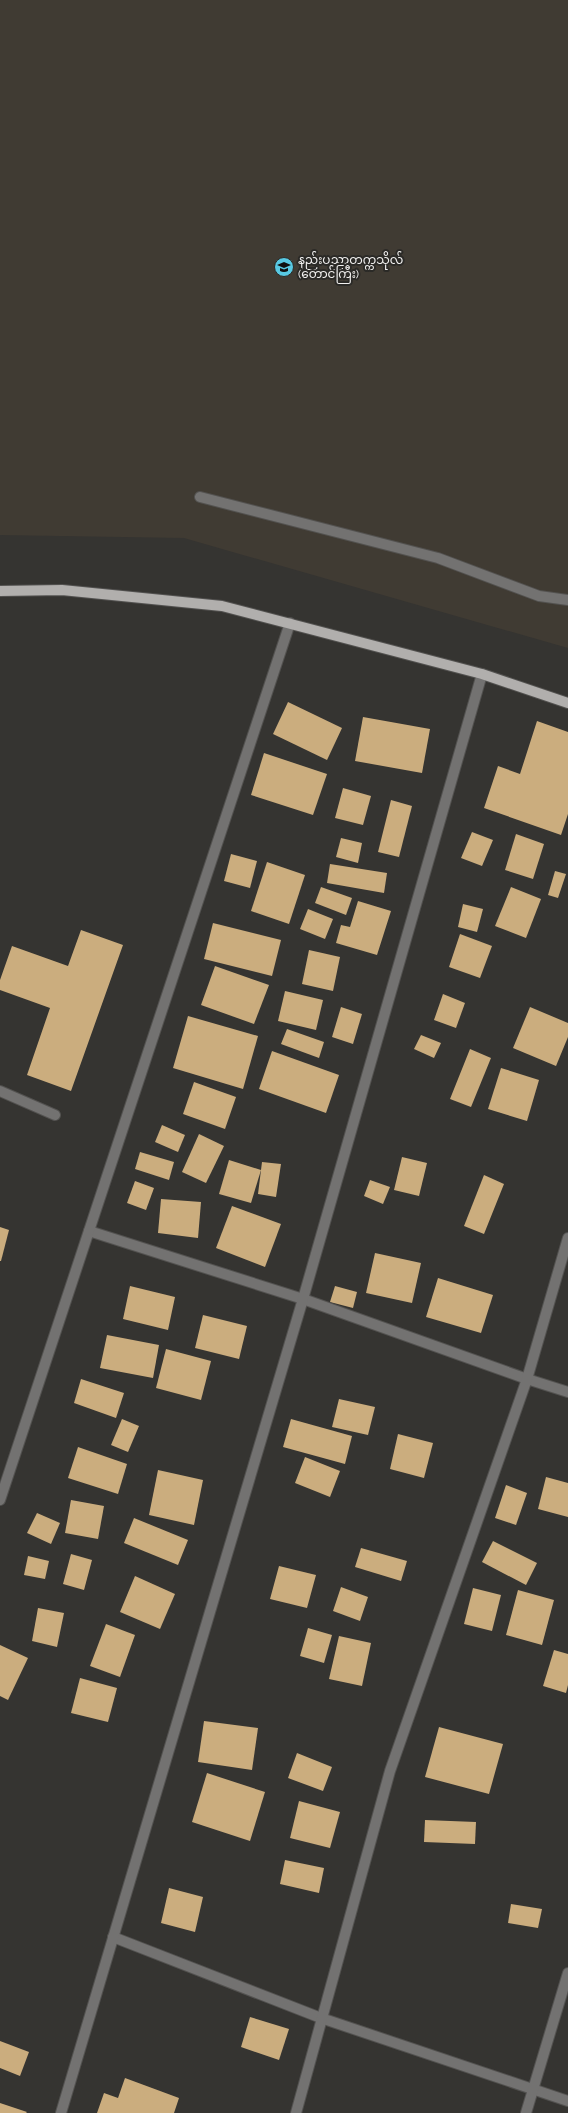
<svg xmlns="http://www.w3.org/2000/svg" width="568" height="2113" viewBox="0 0 568 2113" font-family="Raleway,'Noto Sans Myanmar',sans-serif">
<style>
.built{fill:#403b33}
.building{fill:#cbad7e}
.lines{fill:none;stroke-linecap:round;stroke-linejoin:round}
.minor-casing{stroke:#535250;stroke-width:12}
.major-casing{stroke:#535250;stroke-width:12}
.minor{stroke:#737271;stroke-width:10}
.major{stroke:#b1afad;stroke-width:10}
.labels{text-anchor:middle;dominant-baseline:central;stroke-width:4;stroke-linejoin:round;paint-order:stroke}
.poi-label{font-size:12px;fill:#f2f1f0;stroke:#2b2a27;text-anchor:start}
</style>
<rect width="100%" height="100%" fill="#353431"/>
<polygon class="built" points="0,0 568,0 568,648 184,538 0,535"/>
<g class="building">
<polygon points="288,702 342,728 327,760 273,734"/>
<polygon points="363,717 430,729 422,773 355,761"/>
<polygon points="537,721 568,732 568,814 561,835 484,808 498,766 520,774"/>
<polygon points="264,753 327,774 313,815 251,795"/>
<polygon points="343,788 371,796 363,825 335,818"/>
<polygon points="391,800 412,806 399,857 378,852"/>
<polygon points="472,832 493,840 482,866 461,858"/>
<polygon points="516,834 544,844 533,879 505,870"/>
<polygon points="341,838 362,843 358,863 336,857"/>
<polygon points="231,854 257,861 250,888 224,881"/>
<polygon points="267,862 305,875 289,924 251,911"/>
<polygon points="330,864 387,873 384,893 327,883"/>
<polygon points="555,871 566,874 558,898 548,895"/>
<polygon points="321,887 352,898 346,915 315,903"/>
<polygon points="511,887 541,899 526,938 495,926"/>
<polygon points="358,901 391,911 377,955 336,943 341,925 350,927"/>
<polygon points="463,904 483,909 477,932 458,927"/>
<polygon points="308,909 333,919 325,939 300,929"/>
<polygon points="213,923 281,940 272,976 204,959"/>
<polygon points="81,930 123,945 71,1091 27,1075 50,1008 0,990 0,980 12,946 68,966"/>
<polygon points="460,934 492,946 480,978 449,967"/>
<polygon points="309,950 340,957 333,991 302,984"/>
<polygon points="215,966 269,985 254,1024 201,1005"/>
<polygon points="285,991 323,1000 316,1030 278,1021"/>
<polygon points="443,994 465,1003 456,1028 434,1020"/>
<polygon points="341,1007 362,1014 353,1044 332,1037"/>
<polygon points="530,1007 568,1023 568,1037 556,1066 513,1048"/>
<polygon points="188,1016 258,1036 243,1089 173,1068"/>
<polygon points="287,1029 324,1042 319,1058 281,1044"/>
<polygon points="421,1035 441,1043 434,1058 414,1049"/>
<polygon points="470,1049 491,1058 471,1107 450,1099"/>
<polygon points="272,1051 339,1075 326,1113 259,1089"/>
<polygon points="501,1068 539,1080 527,1121 488,1109"/>
<polygon points="194,1082 236,1097 225,1129 183,1114"/>
<polygon points="162,1125 185,1135 178,1152 155,1142"/>
<polygon points="199,1134 224,1146 206,1183 182,1172"/>
<polygon points="140,1152 174,1162 169,1180 135,1169"/>
<polygon points="402,1157 427,1163 419,1196 394,1190"/>
<polygon points="229,1160 261,1170 251,1203 219,1194"/>
<polygon points="262,1162 281,1164 276,1197 258,1194"/>
<polygon points="484,1175 504,1184 484,1234 464,1226"/>
<polygon points="370,1180 390,1187 383,1204 364,1196"/>
<polygon points="135,1181 154,1188 146,1210 127,1203"/>
<polygon points="161,1199 201,1202 198,1238 158,1233"/>
<polygon points="232,1206 281,1224 265,1267 216,1248"/>
<polygon points="0,1227 9,1230 1,1261 0,1261"/>
<polygon points="375,1253 421,1263 412,1303 366,1293"/>
<polygon points="438,1278 493,1295 481,1333 426,1317"/>
<polygon points="130,1286 175,1297 168,1330 123,1319"/>
<polygon points="335,1286 357,1292 353,1308 330,1302"/>
<polygon points="203,1315 247,1326 239,1359 195,1348"/>
<polygon points="107,1335 159,1345 153,1378 100,1368"/>
<polygon points="166,1349 211,1361 201,1400 156,1388"/>
<polygon points="81,1379 124,1393 116,1418 74,1403"/>
<polygon points="339,1399 375,1407 368,1435 332,1427"/>
<polygon points="122,1419 139,1426 128,1452 111,1445"/>
<polygon points="291,1419 352,1436 345,1464 283,1447"/>
<polygon points="398,1434 433,1443 424,1478 390,1469"/>
<polygon points="78,1447 127,1464 118,1494 68,1478"/>
<polygon points="305,1457 340,1471 330,1497 295,1483"/>
<polygon points="158,1470 203,1480 194,1525 149,1515"/>
<polygon points="546,1477 568,1483 568,1517 538,1509"/>
<polygon points="506,1485 527,1493 516,1525 495,1518"/>
<polygon points="71,1500 104,1506 98,1539 65,1533"/>
<polygon points="37,1513 60,1523 51,1544 27,1533"/>
<polygon points="134,1518 188,1540 178,1565 124,1543"/>
<polygon points="493,1541 537,1563 526,1585 482,1562"/>
<polygon points="361,1548 407,1561 401,1581 355,1567"/>
<polygon points="71,1554 92,1560 84,1590 63,1584"/>
<polygon points="28,1556 49,1561 45,1579 24,1575"/>
<polygon points="279,1566 316,1575 307,1608 270,1599"/>
<polygon points="135,1576 175,1594 160,1629 120,1612"/>
<polygon points="341,1587 368,1597 360,1621 333,1611"/>
<polygon points="473,1588 501,1595 492,1631 464,1624"/>
<polygon points="518,1590 554,1600 542,1645 506,1635"/>
<polygon points="38,1608 64,1613 57,1647 32,1641"/>
<polygon points="106,1624 135,1635 120,1677 90,1666"/>
<polygon points="308,1628 332,1635 324,1663 300,1656"/>
<polygon points="339,1636 371,1643 362,1686 329,1679"/>
<polygon points="0,1645 28,1658 8,1700 0,1696"/>
<polygon points="554,1650 568,1654 568,1685 566,1693 543,1686"/>
<polygon points="80,1678 117,1688 108,1722 71,1713"/>
<polygon points="204,1721 258,1728 252,1770 198,1762"/>
<polygon points="439,1727 503,1744 489,1794 425,1777"/>
<polygon points="297,1753 332,1767 323,1791 288,1778"/>
<polygon points="207,1773 265,1792 250,1841 192,1822"/>
<polygon points="299,1801 340,1812 330,1848 290,1838"/>
<polygon points="425,1820 476,1822 475,1844 424,1842"/>
<polygon points="285,1860 324,1868 319,1893 280,1884"/>
<polygon points="169,1888 203,1897 195,1932 161,1923"/>
<polygon points="511,1904 542,1909 538,1928 508,1923"/>
<polygon points="250,2017 289,2029 279,2060 241,2047"/>
<polygon points="0,2041 29,2052 20,2076 0,2068"/>
<polygon points="125,2078 179,2098 174,2113 97,2113 104,2093 118,2098"/>
<polygon points="0,2103 27,2112 26,2113 0,2113"/>
</g>
<g class="lines">
<defs>
<g id="minor">
<polyline points="200,497 438,558 539,596 568,600"/>
<polyline points="0,1091 55,1115"/>
<polyline points="89,1231 303,1299 527,1379 568,1392"/>
<polyline points="0,1500 290,623"/>
<polyline points="113,1937 321,2018 568,2101"/>
<polyline points="61,2113 303,1299 482,674"/>
<polyline points="296,2113 390,1771 527,1379 568,1238"/>
<polyline points="526,2113 568,1973"/>
</g>
<polyline id="major" points="0,591 62,590 222,606 482,674 568,703"/>
</defs>
<use href="#minor" class="minor-casing"/>
<use href="#major" class="major-casing"/>
<use href="#minor" class="minor"/>
<use href="#major" class="major"/>
</g>
<defs>
<symbol id="university-disc" viewBox="-11 -11 22 22"><circle r="9.5" fill="#58c9e3" stroke="#2b2a27"/><path d="M0-5L7-2L0 1L-7-2ZM-4 1L0 2.5L4 1V4Q0 6-4 4Z" fill="#111"/></symbol>
</defs>
<g fill-rule="evenodd">
<use href="#university-disc" x="273" y="256" width="22" height="22"/>
</g>
<g class="labels">
<g class="poi-label">
<text x="298" y="260">နည်းပညာတက္ကသိုလ်<tspan x="298" dy="14">(တောင်ကြီး)</tspan></text>
</g>
</g>
</svg>
